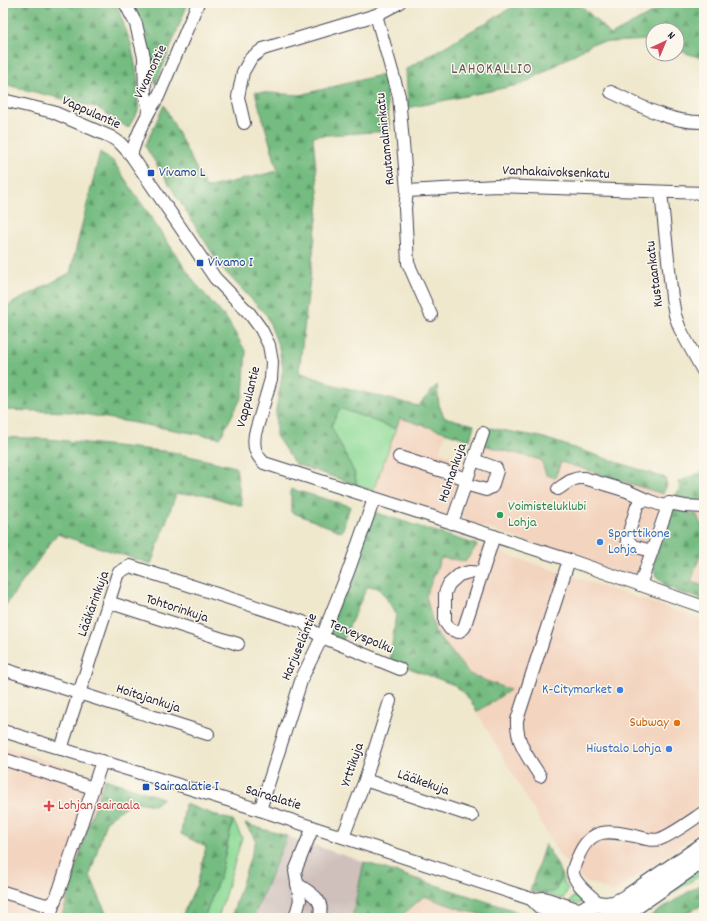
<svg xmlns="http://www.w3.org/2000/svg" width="707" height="921" viewBox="0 0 707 921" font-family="Dekko,sans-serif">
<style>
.built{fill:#f3d4bf}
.industrial{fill:#cfc0bb}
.grass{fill:#90dc99;stroke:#597f6a}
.forest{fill:url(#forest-firs);stroke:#4b6f5e}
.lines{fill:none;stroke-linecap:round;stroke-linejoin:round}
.minor-casing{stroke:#414051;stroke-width:14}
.major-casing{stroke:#414051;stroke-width:18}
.minor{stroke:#fff;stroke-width:12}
.major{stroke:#fff;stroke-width:16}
.transit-dot{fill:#1a4fb4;stroke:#fbf7ec;stroke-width:1.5}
.leisure-dot{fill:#2e9e5b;stroke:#fbf7ec;stroke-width:1.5}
.shop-dot{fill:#3f7fe0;stroke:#fbf7ec;stroke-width:1.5}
.food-dot{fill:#e8710a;stroke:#fbf7ec;stroke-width:1.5}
.health-dot{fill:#e0444e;stroke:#fbf7ec;stroke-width:1.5}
.labels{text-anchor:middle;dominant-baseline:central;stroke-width:3;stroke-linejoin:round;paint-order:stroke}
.street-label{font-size:14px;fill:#22223b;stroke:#fbf7ec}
.transit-label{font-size:14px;fill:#164399;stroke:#fbf7ec;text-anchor:start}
.leisure-label{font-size:14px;fill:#27864d;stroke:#fbf7ec;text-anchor:start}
.shop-label{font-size:14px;fill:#366cbe;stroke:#fbf7ec;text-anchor:end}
.food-label{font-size:14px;fill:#c56008;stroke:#fbf7ec;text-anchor:end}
.health-label{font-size:14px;fill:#be3a42;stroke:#fbf7ec;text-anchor:start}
.neighbourhood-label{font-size:15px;letter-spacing:1px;fill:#66555a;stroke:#fbf7ec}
</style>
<defs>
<pattern id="forest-firs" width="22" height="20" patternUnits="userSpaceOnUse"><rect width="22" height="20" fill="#74bc81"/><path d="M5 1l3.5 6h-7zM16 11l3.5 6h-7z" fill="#5f986b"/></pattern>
</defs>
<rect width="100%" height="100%" fill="#fbf7ec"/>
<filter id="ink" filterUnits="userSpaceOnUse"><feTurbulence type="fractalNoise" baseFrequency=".025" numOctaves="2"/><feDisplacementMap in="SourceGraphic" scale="8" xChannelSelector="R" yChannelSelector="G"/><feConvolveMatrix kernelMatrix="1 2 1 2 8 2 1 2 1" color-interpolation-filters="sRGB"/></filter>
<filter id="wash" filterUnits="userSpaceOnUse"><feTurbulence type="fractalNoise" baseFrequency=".012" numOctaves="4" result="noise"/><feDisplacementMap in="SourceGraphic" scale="16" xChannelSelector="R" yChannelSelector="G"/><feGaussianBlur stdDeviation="0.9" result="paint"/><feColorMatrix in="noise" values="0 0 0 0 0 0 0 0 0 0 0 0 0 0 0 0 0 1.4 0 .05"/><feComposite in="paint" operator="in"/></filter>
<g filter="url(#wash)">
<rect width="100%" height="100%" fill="#efe8cd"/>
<g class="built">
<polygon points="399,418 446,434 439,452 465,459 448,512 446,513 441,514 373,491"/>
<polygon points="483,445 542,460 546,475 555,478 561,462 663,494 636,574 629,576 466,521 463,518 461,512"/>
<polygon points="704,498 704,531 697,515 671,508 695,502"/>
<polygon points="704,544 704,586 691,582"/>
<polygon points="477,545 704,620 704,829 618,889 611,892 594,884 586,883 560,856 477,712 509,690 469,674 435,631 426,596 441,558 466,561"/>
<polygon points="3,746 105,779 85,834 70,891 61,918 3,918"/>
<polygon points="424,896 461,910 497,918 399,918"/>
</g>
<polygon class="industrial" points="287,836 364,862 352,918 253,918"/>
<g class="grass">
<polygon points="340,408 396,429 373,491 357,485 354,472 331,426"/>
<polygon points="233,820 242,838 218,918 204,918 220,876"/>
<polygon points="704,867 704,873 647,909 642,909"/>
<polygon points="561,872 564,883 568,889 563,899 541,893 560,883"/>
<polygon points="584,894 589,898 579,904 569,903 573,897"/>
</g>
<g class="forest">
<polygon points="3,3 116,3 131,44 138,79 138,111 128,128 98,108 3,84"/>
<polygon points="134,3 188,3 156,84"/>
<polygon points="560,3 579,3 611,35 670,3 704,3 704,59 677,50 677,30 653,30 653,42 648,40 594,43 523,84 408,108 406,69 516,5"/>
<polygon points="384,74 390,131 313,136 319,202 299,372 335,385 418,406 437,385 439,405 444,417 474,425 470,440 400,418 396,429 340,408 331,426 354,472 357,485 295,464 276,436 276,410 283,369 279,348 267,316 221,267 145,146 164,105 206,188 278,171 255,92 300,95"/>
<polygon points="100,152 113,161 195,283 228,321 246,352 243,395 220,438 72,412 3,410 3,308 70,273"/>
<polygon points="490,428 541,437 665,478 667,485 663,494 561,462 555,478 546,475 541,460 483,445"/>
<polygon points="3,437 48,439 172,452 236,467 242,506 203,494 176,494 151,564 57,534 5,606 3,605"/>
<polygon points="704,471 704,498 695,502 675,498 680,488 678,482"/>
<polygon points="291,489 350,506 342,532 291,512"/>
<polygon points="671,508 697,515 704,531 704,544 691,582 704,586 704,600 679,592 666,586 656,576 653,566"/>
<path d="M374,512L477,545L466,561L441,558L426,596L435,631L469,674L510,690L477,712C470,699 464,691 452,684L390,661L396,614L385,596L376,587H367L342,642L327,633Z"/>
<polygon points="105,779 163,798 154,805 132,801 106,821 90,875 108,918 61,918 70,891 85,834"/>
<polygon points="185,804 221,817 233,820 220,876 204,918 181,918 197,884 206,847 181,834"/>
<polygon points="245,824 287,836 253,918 231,918 256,840"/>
<path d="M545,844C555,863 568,872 554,892L541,893L530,891Z"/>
<path d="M364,862L516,911V918C481,918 456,908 424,896L399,918H352Z"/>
<polygon points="704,882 704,904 677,918 647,918"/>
</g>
</g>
<g filter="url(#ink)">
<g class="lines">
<defs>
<g id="minor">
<polyline points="125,3 136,24 144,57 145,93 149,110"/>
<polyline points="376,15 399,96 407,191 405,208 408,263 431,315"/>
<path d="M611,92C641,106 670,123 704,122"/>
<path d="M3,100L53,112L111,137L120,143L131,155L215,278L250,314L261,329L269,345L272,362L271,379L255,434C253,447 255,454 264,463L569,560L704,607"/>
<polyline points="244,123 238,97 243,72 251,58 263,49 376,15 399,3"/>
<path d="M131,155C137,134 146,115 158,97L198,3"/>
<polyline points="407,191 496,186 704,193"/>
<polyline points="661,192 672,298 675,315 680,329 703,371"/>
<polyline points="399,457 467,479"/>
<polyline points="465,484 486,490 492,487 497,471 496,468 474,460"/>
<path d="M558,489C567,483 573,477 584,478L627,491L647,500"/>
<polyline points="452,523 483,433"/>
<polyline points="652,551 633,546 627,539 637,506 640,502 647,500 667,507"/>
<polyline points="482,573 469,572 459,575 449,584 445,593 445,622 450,629 458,632 464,628 494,536"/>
<polyline points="640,585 669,503 685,506 704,507"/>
<polyline points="108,602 238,644"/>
<polyline points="3,669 208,734"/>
<polyline points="3,731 260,810 531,899 544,898 577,909 586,907"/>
<polyline points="61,749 118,573 130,566 303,622 311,630 322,637 400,669"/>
<polyline points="3,759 93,788"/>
<path d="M540,776C528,757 516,743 517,720L569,560"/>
<polyline points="365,780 472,816"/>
<polyline points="260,810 302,678 322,637 348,572 374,499"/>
<polyline points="343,837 365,780 390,701"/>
<path d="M297,884C310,893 326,899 319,918"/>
<path d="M3,892L46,905C55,903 57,896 60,888L102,761"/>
<polyline points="531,899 540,908 568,918"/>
<path d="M600,904C592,897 573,883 573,872C573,867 576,861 578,857C591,825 611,831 639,837C645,839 653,841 660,839C672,835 692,820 704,812"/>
<polyline points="49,918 55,900"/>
<polyline points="295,918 300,900 295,871 313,827"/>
</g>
<g id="major">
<polyline points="605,905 614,904 626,898 704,845"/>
<path d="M578,918C584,904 601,900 613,910"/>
<polyline points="623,918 629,911 704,859"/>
</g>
</defs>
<use href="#minor" class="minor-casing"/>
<use href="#major" class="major-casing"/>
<use href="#minor" class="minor"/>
<use href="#major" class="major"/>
</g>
</g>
<g class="transit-dot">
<rect x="147" y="169" width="8" height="8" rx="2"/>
<rect x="196" y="259" width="8" height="8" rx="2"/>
<rect x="142" y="783" width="8" height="8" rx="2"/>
</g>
<circle class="leisure-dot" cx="500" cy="515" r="4"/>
<g class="shop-dot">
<circle cx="600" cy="542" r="4"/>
<circle cx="620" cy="690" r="4"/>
<circle cx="669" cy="749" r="4"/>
</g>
<circle class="food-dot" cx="677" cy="723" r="4"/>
<path class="health-dot" d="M47 800h4v4h4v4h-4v4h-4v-4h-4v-4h4z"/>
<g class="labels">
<g class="street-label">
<text transform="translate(151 72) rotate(-64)">Vivamontie</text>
<text transform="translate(91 113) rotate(24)">Vappulantie</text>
<text transform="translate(386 139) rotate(-96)">Rautamalminkatu</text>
<text transform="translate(556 173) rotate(2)">Vanhakaivoksenkatu</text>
<text transform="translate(655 274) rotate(-97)">Kustaankatu</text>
<text transform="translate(249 397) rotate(-76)">Vappulantie</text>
<text transform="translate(453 473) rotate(-71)">Holmankuja</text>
<text transform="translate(94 604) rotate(-70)">Lääkärinkuja</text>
<text transform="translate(177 609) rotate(18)">Tohtorinkuja</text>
<text transform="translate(361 637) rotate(23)">Terveyspolku</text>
<text transform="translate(300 647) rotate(-67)">Harjuseläntie</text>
<text transform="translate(148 699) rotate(18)">Hoitajankuja</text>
<text transform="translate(353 765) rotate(-71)">Yrttikuja</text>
<text transform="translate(423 783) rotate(19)">Lääkekuja</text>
<text transform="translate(273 798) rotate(17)">Sairaalatie</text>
</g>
<g class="transit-label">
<text x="159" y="173">Vivamo L</text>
<text x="208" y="263">Vivamo I</text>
<text x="154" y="787">Sairaalatie I</text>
</g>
<g class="leisure-label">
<text x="508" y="507">Voimisteluklubi<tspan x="508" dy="16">Lohja</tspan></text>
</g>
<g class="shop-label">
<text x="608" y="534" text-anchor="start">Sporttikone<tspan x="608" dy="16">Lohja</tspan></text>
<text x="612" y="690">K-Citymarket</text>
<text x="661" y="749">Hiustalo Lohja</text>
</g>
<g class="food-label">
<text x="669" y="723">Subway</text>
</g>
<g class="health-label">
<text x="58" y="806">Lohjan sairaala</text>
</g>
<g class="neighbourhood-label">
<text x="492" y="70">LAHOKALLIO</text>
</g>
</g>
<rect width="707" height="921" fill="none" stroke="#fbf7ec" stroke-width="16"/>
<g transform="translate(665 42) rotate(44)"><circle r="19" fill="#fbf7ec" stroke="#a4a2a5"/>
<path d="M0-3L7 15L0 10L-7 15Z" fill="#d1495b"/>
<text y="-6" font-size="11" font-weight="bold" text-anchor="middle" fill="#22223b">N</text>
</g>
</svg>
